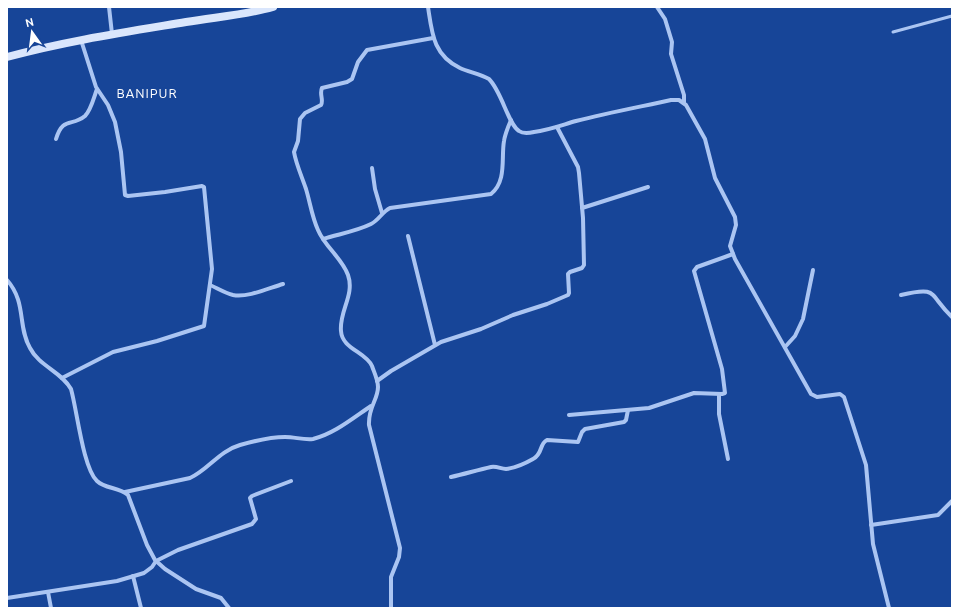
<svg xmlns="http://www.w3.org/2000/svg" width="959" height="615" viewBox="0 0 959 615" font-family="Ubuntu,sans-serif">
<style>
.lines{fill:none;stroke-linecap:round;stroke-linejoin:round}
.lane{stroke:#abc5f2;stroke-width:3}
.street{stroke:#abc5f2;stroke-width:4}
.secondary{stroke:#dae6fc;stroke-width:8}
.labels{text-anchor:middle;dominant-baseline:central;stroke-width:4;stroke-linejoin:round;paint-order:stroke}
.quarter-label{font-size:13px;letter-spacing:1px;fill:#fff;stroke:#174598}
</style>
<rect width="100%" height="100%" fill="#174598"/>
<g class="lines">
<polyline class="lane" points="893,32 952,16"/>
<g class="street">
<polyline points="109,7 112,34"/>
<path d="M428,7C432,33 433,55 460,68C469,72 480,74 489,79C502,92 508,124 519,131C523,134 530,133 534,132C549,130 562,125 576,121C607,113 639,107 671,100H679L686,105L705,139L715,178L735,217L736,225L730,246L735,259L811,394L817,397L840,394L844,397L866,465L873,544L889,608"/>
<polyline points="657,7 665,19 672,42 671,54 684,95 684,103"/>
<path d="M56,139C63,116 72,127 85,116C91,110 94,97 97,89"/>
<polyline points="372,168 375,189 382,213"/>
<polyline points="582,208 648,187"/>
<polyline points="408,236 435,345"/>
<path d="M323,239C339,234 357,231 371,224C379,220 382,212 390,208L491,194C507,181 501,158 504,141C505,134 508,127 511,120"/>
<path d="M7,280C27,303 17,325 30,348C39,366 62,372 71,389C77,410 83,468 97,481C105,489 119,487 128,495L147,545L155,560L165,569L196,589L221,598L229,608"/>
<path d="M210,285C217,288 225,293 233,295C247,298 269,288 283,284"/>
<path d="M901,295C939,286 928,294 952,317"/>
<polyline points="785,347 795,336 803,319 813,270"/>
<polyline points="62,378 113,352 157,341 204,326 212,269 204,187 202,186 165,192 128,196 125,195 121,152 115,122 108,105 96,87 81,40"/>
<polyline points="377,381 391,371 441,342 481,329 513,315 547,304 568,295 569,293 568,274 570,272 582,268 584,265 583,218 579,173 578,167 557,127"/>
<polyline points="719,394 719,414 728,459"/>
<polyline points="569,415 649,408 694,393 722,394 725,393 722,369 694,271 697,267 733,254"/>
<path d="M451,477C464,474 478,470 491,467C497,466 501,469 506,469C515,468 526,463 533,459C543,454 539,444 547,440L578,442L582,432L585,429L624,422L626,420L628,410"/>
<path d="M125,492L190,478C208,470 219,451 240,445C254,441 271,437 285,437C295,437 303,440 313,439C334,434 353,418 371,406"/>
<polyline points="871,525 938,515 952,501"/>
<polyline points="133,576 141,608"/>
<polyline points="48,592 51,608"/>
<polyline points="7,598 117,581 144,573 152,567 156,561 178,550 252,524 256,519 250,498 252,496 291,481"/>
<path d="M391,608V577L399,557L400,548L369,425C368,407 378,400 378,387C378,380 374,372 372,366C366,352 342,349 341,331C339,311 355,295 348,275C342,258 325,247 318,230C312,217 310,202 306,189C302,177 296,164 294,152L298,141L300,119L305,113L321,105C324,100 319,94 322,88L347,82L352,79L358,62L367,50L433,38"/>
</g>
<path class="secondary" d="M7,57C66,41 126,32 186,22C215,17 245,15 273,7"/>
</g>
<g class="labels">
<g class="quarter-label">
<text x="147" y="93">BANIPUR</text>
</g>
</g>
<rect width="959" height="615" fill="none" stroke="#ffffff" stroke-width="16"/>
<g transform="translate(32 32) rotate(346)" stroke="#174598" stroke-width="3" paint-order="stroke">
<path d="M0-3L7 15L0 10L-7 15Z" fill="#ffffff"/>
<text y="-6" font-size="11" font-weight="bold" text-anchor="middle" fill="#ffffff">N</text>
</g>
</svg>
